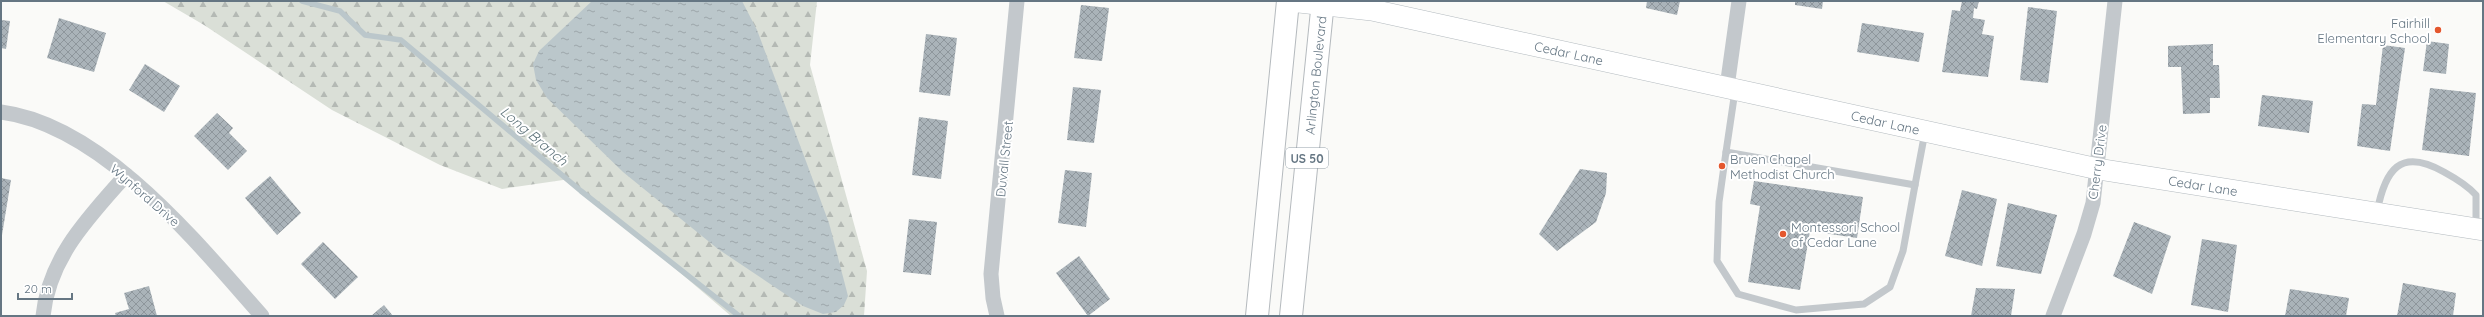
<svg xmlns="http://www.w3.org/2000/svg" width="2484" height="317" viewBox="0 0 2484 317" font-family="Quicksand,sans-serif">
<style>
.forest{fill:url(#forest-firs)}
.water{fill:url(#water-ripples)}
.lines{fill:none;stroke-linecap:round;stroke-linejoin:round}
.stream{stroke:#bbc7cb;stroke-width:5.5}
.building{fill:url(#building-cross-hatch)}
.secondary-casing{stroke:#b3babf;stroke-width:22}
.primary-casing{stroke:#b5babe;stroke-width:24}
.service{stroke:#c3c8cc;stroke-width:7}
.minor{stroke:#c3c8cc;stroke-width:15}
.secondary{stroke:#fff;stroke-width:21}
.primary{stroke:#fff;stroke-width:22}
.poi-dot{fill:#e4572e;stroke:#fff;stroke-width:1.5}
.labels{text-anchor:middle;dominant-baseline:central;stroke-width:4;stroke-linejoin:round;paint-order:stroke}
.shield{fill:#fff;stroke:#939fa8;stroke-width:1}
.shield-label{font-size:12px;font-weight:bold;fill:#657683}
.poi-label{font-size:13px;fill:#657683;stroke:#fff;text-anchor:start}
.street-label{font-size:13px;fill:#657683;stroke:#fff}
.water-label{font-size:14px;font-style:italic;fill:#60757c;stroke:#fff}
</style>
<defs>
<pattern id="forest-firs" width="22" height="20" patternUnits="userSpaceOnUse"><rect width="22" height="20" fill="#dadfd7"/><path d="M5 1l3.5 6h-7zM16 11l3.5 6h-7z" fill="#b4b9b4"/></pattern>
<pattern id="water-ripples" width="26" height="14" patternUnits="userSpaceOnUse"><rect width="26" height="14" fill="#bbc7cb"/><path d="M2 4q2-2 4 0t4 0M15 11q2-2 4 0t4 0" fill="none" stroke="#9ca6aa"/></pattern>
<pattern id="building-cross-hatch" width="8" height="8" patternUnits="userSpaceOnUse"><rect width="8" height="8" fill="#aab3b9"/><path d="M0 0l8 8M0 8l8-8" fill="none" stroke="#8e969c"/></pattern>
</defs>
<rect width="100%" height="100%" fill="#fafaf8"/>
<polygon class="forest" points="163,1 817,1 810,65 867,271 864,316 731,316 570,179 502,189 440,165 332,110 204,25"/>
<polygon class="water" points="592,1 742,1 757,30 829,223 848,296 844,305 836,312 823,314 803,306 718,249 623,172 547,98 536,80 533,64 539,51"/>
<g class="lines">
<polyline class="stream" points="302,1 340,11 365,35 401,40 581,191 739,316"/>
</g>
<g class="building">
<polygon points="1647,1 1680,1 1677,15 1646,8"/>
<polygon points="1795,1 1823,1 1822,9 1795,5"/>
<polygon points="1962,1 1979,1 1977,9 1974,8 1973,18 1985,20 1982,34 1994,36 1988,77 1942,72 1952,10 1960,11"/>
<polygon points="1081,5 1109,8 1102,61 1074,58"/>
<polygon points="2028,7 2057,11 2048,83 2020,80"/>
<polygon points="59,18 106,33 94,72 47,58"/>
<polygon points="1,20 10,21 6,49 1,48"/>
<polygon points="1862,23 1924,33 1919,62 1857,52"/>
<polygon points="926,34 957,38 950,96 919,92"/>
<polygon points="2427,41 2449,44 2446,74 2423,71"/>
<polygon points="2213,44 2213,65 2219,65 2220,98 2210,98 2210,113 2183,114 2181,67 2168,67 2168,46"/>
<polygon points="2383,45 2405,48 2390,151 2357,146 2362,104 2376,105"/>
<polygon points="145,64 180,86 164,112 129,90"/>
<polygon points="1073,87 1101,90 1094,143 1067,140"/>
<polygon points="2430,88 2476,93 2469,156 2422,150"/>
<polygon points="2262,95 2313,101 2309,133 2258,126"/>
<polygon points="217,113 233,128 229,133 247,151 228,170 194,136"/>
<polygon points="919,117 948,121 941,179 912,175"/>
<polygon points="1580,169 1607,173 1606,193 1596,222 1557,251 1539,234"/>
<polygon points="1065,170 1092,173 1086,227 1058,223"/>
<polygon points="270,176 301,213 277,235 245,198"/>
<polygon points="1,178 11,180 2,235 1,235"/>
<polygon points="1754,181 1863,197 1857,238 1810,231 1800,290 1748,282 1760,206 1750,204"/>
<polygon points="1962,190 1997,199 1982,266 1945,256"/>
<polygon points="2008,203 2057,215 2041,274 1996,266"/>
<polygon points="909,219 937,222 931,275 903,272"/>
<polygon points="2134,222 2171,236 2152,294 2113,276"/>
<polygon points="2202,239 2237,245 2228,312 2191,305"/>
<polygon points="323,242 358,277 335,299 301,264"/>
<polygon points="1079,256 1110,299 1088,316 1056,273"/>
<polygon points="2403,283 2456,293 2453,316 2397,316"/>
<polygon points="149,286 157,316 116,316 115,313 129,309 124,293"/>
<polygon points="1976,288 2015,289 2011,316 1971,316"/>
<polygon points="2290,289 2349,298 2346,316 2285,316"/>
<polygon points="384,305 393,316 371,316"/>
</g>
<g class="lines">
<defs>
<g id="secondary">
<path id="s1" d="M1290,1L1372,10L2098,169L2483,230"/>
</g>
<g id="primary">
<polyline points="1257,316 1288,1"/>
<path id="s2" d="M1291,316L1323,1"/>
</g>
</defs>
<use href="#secondary" class="secondary-casing"/>
<use href="#primary" class="primary-casing"/>
<g class="service">
<polyline points="1735,91 1726,152 1915,185 1925,132"/>
<polyline points="1726,152 1719,202 1717,261 1738,294 1796,310 1864,304 1890,287 1903,251 1915,185"/>
<path d="M2377,212C2385,170 2400,147 2444,172C2455,178 2467,185 2476,195V227"/>
</g>
<g class="minor">
<polyline points="1727,87 1739,1"/>
<path d="M1,112C103,125 198,244 262,316"/>
<path d="M43,316C49,257 89,217 126,175"/>
<polyline points="997,316 993,298 991,274 1017,1"/>
<polyline points="2053,316 2084,234 2093,203 2115,1"/>
</g>
<use href="#secondary" class="secondary"/>
<use href="#primary" class="primary"/>
</g>
<g class="poi-dot">
<circle cx="2438" cy="30" r="4"/>
<circle cx="1722" cy="166" r="4"/>
<circle cx="1783" cy="234" r="4"/>
</g>
<g class="labels">
<rect class="shield" x="1286" y="148" width="42" height="20" rx="3"/>
<g class="shield-label">
<text x="1307" y="158">US 50</text>
</g>
<g class="poi-label">
<text x="2430" y="23" text-anchor="end">Fairhill<tspan x="2430" dy="15">Elementary School</tspan></text>
<text x="1730" y="159">Bruen Chapel<tspan x="1730" dy="15">Methodist Church</tspan></text>
<text x="1791" y="227">Montessori School<tspan x="1791" dy="15">of Cedar Lane</tspan></text>
</g>
<g class="street-label">
<text stroke="none"><textPath href="#s1" startOffset="284">Cedar Lane</textPath></text>
<text stroke="none"><textPath href="#s2" startOffset="242">Arlington Boulevard</textPath></text>
<text stroke="none"><textPath href="#s1" startOffset="608">Cedar Lane</textPath></text>
<text transform="translate(1004 159) rotate(-84)">Duvall Street</text>
<text transform="translate(2097 162) rotate(-83)">Cherry Drive</text>
<text stroke="none"><textPath href="#s1" startOffset="932">Cedar Lane</textPath></text>
<text transform="translate(145 195) rotate(41)">Wynford Drive</text>
</g>
<g class="water-label">
<text transform="translate(534 136) rotate(40)">Long Branch</text>
</g>
</g>
<rect width="2484" height="317" fill="none" stroke="#657683" stroke-width="4"/>
<path d="M18 293v6h54v-6" fill="none" stroke="#657683" stroke-width="2"/>
<text x="24" y="293" font-size="12" fill="#657683" stroke="#ffffff" stroke-width="3" paint-order="stroke">20 m</text>
</svg>
